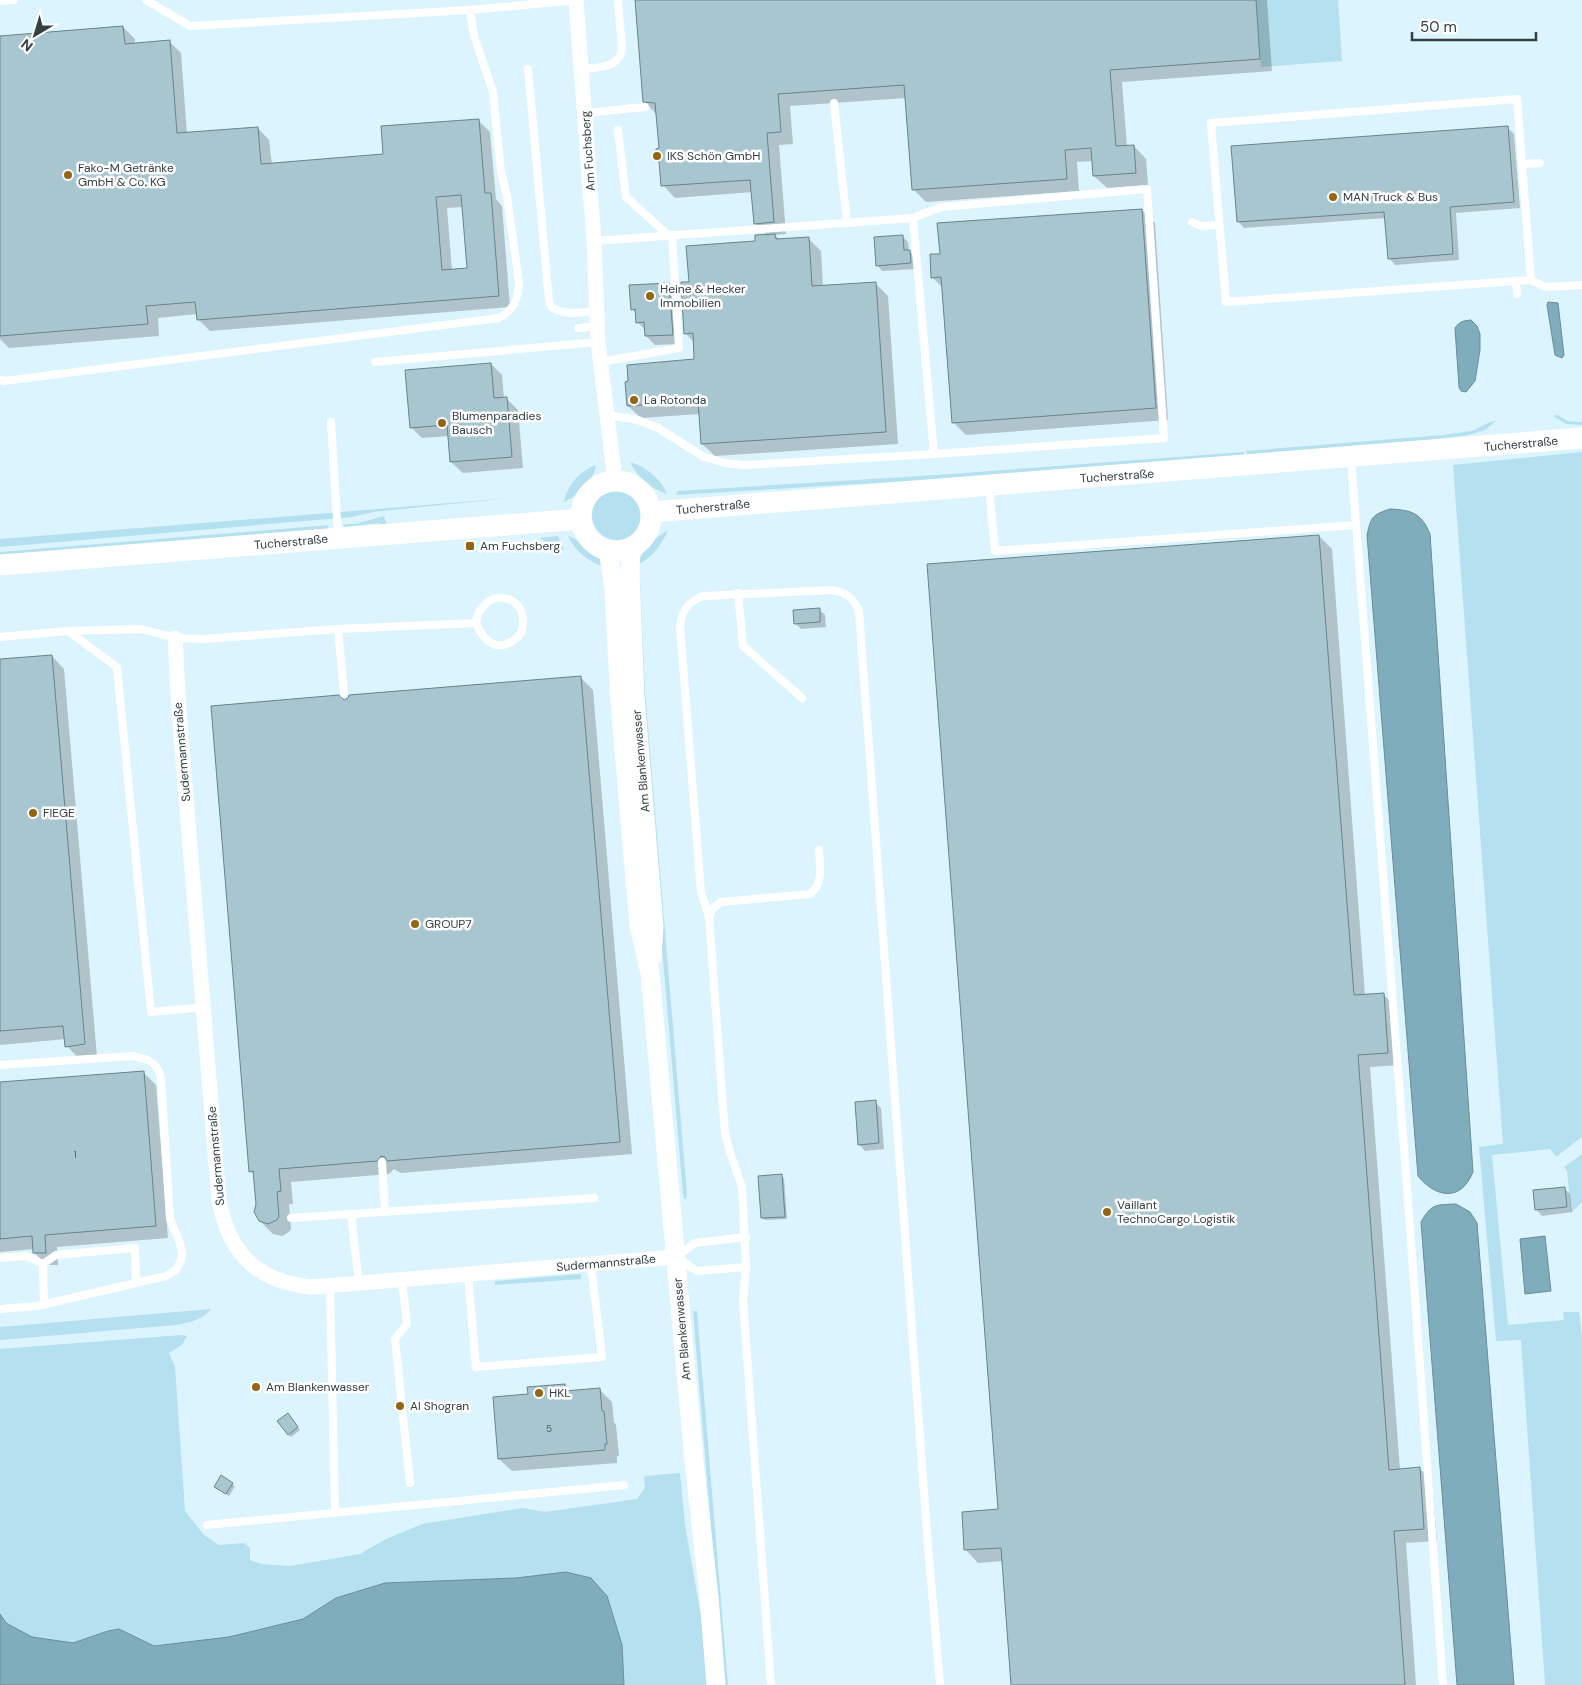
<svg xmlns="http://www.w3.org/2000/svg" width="1582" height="1685" viewBox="0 0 1582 1685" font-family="'DM Sans',sans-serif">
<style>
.green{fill:#b4e0f0}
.water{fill:#80adbc;stroke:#698c98}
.shadow{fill:#0003;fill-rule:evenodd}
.building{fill:#a8c6d0;stroke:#67838c;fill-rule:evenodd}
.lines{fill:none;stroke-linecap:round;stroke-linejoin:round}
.service{stroke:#fff;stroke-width:8}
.minor{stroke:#fff;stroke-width:15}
.tertiary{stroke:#fff;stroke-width:19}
.secondary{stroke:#fff;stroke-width:21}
.poi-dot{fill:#946513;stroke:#fff;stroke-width:2}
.labels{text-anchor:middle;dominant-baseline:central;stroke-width:5;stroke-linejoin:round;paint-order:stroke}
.number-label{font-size:10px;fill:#506166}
.street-label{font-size:12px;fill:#333f43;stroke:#fff}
.poi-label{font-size:12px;fill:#333f43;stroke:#fff;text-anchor:start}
</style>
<rect width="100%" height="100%" fill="#dcf4fd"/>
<g class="green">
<polygon points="1256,0 1338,0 1342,61 1261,67"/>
<polygon points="1558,415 1567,421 1582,422 1582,425 1566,424 1553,416"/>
<polygon points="1496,421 1485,430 1469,435 1427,440 1247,455 1246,451 1443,435 1472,431 1490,422"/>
<polygon points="1244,452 1244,455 924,480 676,495 678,491 937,475"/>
<polygon points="1582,452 1582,1137 1556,1157 1550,1149 1492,1155 1508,1325 1564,1320 1563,1312 1579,1312 1582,1337 1582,1685 1545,1685 1521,1340 1496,1341 1479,1147 1503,1144 1453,465"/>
<path d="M630,462C645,466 661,479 667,494C650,488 638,478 630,462Z"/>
<path d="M596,465C594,481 577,496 564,502C567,485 580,471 596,465Z"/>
<circle cx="617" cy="515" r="25"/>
<polygon points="521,497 373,512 352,517 0,547 0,539 329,513"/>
<polygon points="384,516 387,525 381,526 379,523 344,527 343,524 355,524"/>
<polygon points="329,525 327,529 0,556 0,552"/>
<path d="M668,530C661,546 653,556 638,565C641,550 656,537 668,530Z"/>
<polygon points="558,536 564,550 559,550 540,538"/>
<path d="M568,536C582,540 598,554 605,567C587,561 576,552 568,536Z"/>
<polygon points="638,577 640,580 645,691 687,1195 686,1199 684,1199 683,1193 640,691"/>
<polygon points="1582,1154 1582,1202 1571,1213 1567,1171 1564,1167"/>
<polygon points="581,1274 581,1279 495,1285 495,1281"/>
<path d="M211,1309C201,1321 190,1322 176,1325L0,1340V1327Z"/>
<polygon points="693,1311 697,1311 728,1685 724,1685"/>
<polygon points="182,1335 187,1336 182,1345 169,1353 175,1367 185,1511 204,1535 219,1545 244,1543 250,1548 250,1560 261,1564 290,1566 360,1554 386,1539 422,1524 522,1508 545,1512 637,1499 645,1488 644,1476 680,1473 685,1525 701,1616 707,1685 624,1685 622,1645 566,1572 336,1598 303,1619 229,1637 154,1646 119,1629 108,1631 73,1643 32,1637 6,1623 0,1614 0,1349"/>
</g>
<g class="water">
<polygon points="1548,302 1558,303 1564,355 1562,358 1555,355 1547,305"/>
<path d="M1471,320L1477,326L1480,334V350L1475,381L1466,392L1461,391L1459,387L1455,328C1460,321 1463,321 1471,320Z"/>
<path d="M1390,509C1412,510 1421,513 1430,534L1473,1172C1461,1202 1436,1198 1418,1176L1367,535C1371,517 1372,515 1390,509Z"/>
<path d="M1456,1204L1470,1212L1477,1223L1514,1685H1457L1421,1222C1432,1203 1436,1205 1456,1204Z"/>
<polygon points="1545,1236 1551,1291 1525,1294 1520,1239"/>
<polygon points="566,1572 591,1578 607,1596 622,1645 624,1685 0,1685 0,1614 6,1623 32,1637 73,1643 108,1631 119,1629 154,1646 229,1637 303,1619 336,1598 385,1583 516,1578"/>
</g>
<g class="shadow">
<polygon points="636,0 1267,0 1272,71 1122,82 1127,147 1134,146 1146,159 1148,185 1107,188 1094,176 1093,161 1077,162 1079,191 926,202 914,190 906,98 790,106 793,144 779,145 786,234 775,235 780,240 808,238 821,251 823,286 875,283 888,296 898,444 715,456 702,444 700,414 641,418 628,406 696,360 695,343 685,333 690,283 767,235 755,223 753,192 675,198 663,185 661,164 658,161 661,149 656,114 644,101"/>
<path d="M123,27L135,39V44L169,41L181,53L187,134L258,128L269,140L272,165L384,156L478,120L490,132L496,199L502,206L510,307L210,331L198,319L197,314L158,318L159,336L9,348L0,339V37ZM463,207L468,269L452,270L447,208Z"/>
<polygon points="1508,128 1514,134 1520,208 1456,213 1459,260 1395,265 1389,258 1386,218 1244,228 1238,221"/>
<polygon points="1142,210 1155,223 1168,420 966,435 953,422 943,288 933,278 941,255"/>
<polygon points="902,236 908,242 909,251 915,257 916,269 882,271 877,265"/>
<polygon points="669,284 678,294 681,344 655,345 646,336 646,330 637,322 637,314 632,309"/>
<polygon points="491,364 502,375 504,398 506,398 518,410 523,468 463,473 451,462 449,436 422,438 411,427"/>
<polygon points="1319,536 1332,549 1365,995 1383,994 1396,1007 1400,1065 1370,1067 1400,1470 1420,1469 1432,1481 1437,1541 1406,1543 1416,1685 1012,1685 1003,1561 978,1563 966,1550 963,1513 999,1511"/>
<polygon points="819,609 825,615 826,627 801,629 795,623"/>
<polygon points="52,656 64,669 97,1057 79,1059 67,1046 66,1039 0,1045 0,660"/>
<polygon points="581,678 593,690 632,1154 401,1173 394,1169 389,1174 291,1182 293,1204 289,1204 291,1229 289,1232 282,1236 273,1234 260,1221 257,1205 255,1175 250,1171 344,701"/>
<polygon points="143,1072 156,1085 168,1238 57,1247 58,1265 47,1265 35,1253 34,1249 0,1252 0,1084"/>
<polygon points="875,1102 881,1108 884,1149 865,1151 859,1144"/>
<polygon points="781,1176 784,1178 787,1219 765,1220 762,1218"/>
<polygon points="1564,1188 1570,1194 1572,1212 1542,1216 1536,1209"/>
<polygon points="564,1385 571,1392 600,1390 612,1402 614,1422 616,1425 619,1456 617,1456 617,1463 512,1471 499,1459 529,1395"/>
<polygon points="290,1417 300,1430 291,1437 288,1434"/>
<polygon points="221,1477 235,1486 229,1496 218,1489"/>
</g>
<g class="building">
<polygon points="635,0 1256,0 1260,59 1110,70 1116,146 1134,145 1136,173 1093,176 1091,148 1065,150 1067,179 912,190 904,85 778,94 781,132 767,133 774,222 754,224 750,180 661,186 659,161 657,162 656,149 659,148 655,103 643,102"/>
<path d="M123,26L125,44L170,40L177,133L258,127L261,164L383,154L381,126L479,119L485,193H491L499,296L197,320L195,302L146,306L148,324L0,336V36ZM461,195L467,268L442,270L436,197Z"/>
<polygon points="1508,126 1514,202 1450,207 1453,254 1388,259 1384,212 1237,222 1231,146"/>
<polygon points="1142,209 1156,408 952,423 941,277 931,278 930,254 940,254 937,223"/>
<polygon points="775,234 776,239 809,237 812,286 876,282 886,432 701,444 698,401 627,406 625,382 628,381 627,365 694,359 693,333 684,334 681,282 689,282 686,246 755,241 755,235"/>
<polygon points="903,235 904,250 910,250 911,263 876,266 874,237"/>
<polygon points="669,283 673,335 645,336 644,322 636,323 635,309 631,310 629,285"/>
<polygon points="491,363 494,398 507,397 512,457 450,462 447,425 410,428 405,370"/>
<polygon points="1319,535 1354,995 1384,993 1388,1053 1358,1055 1389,1470 1420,1467 1424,1529 1394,1531 1405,1685 1011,1685 1001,1548 964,1550 962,1512 998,1509 927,564"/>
<polygon points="820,608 820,622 794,624 793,610"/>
<polygon points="52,655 85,1044 65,1047 63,1026 0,1031 0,659"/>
<polygon points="581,676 620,1142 387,1161 385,1157 381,1156 377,1161 279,1169 281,1191 277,1192 279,1216 277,1220 268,1224 259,1221 254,1212 256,1204 253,1171 249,1172 211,706 339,695 344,700 348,698 349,695"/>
<polygon points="144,1071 156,1226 45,1235 46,1253 33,1253 32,1236 0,1239 0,1082"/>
<polygon points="876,1100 879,1143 858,1145 855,1102"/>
<polygon points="782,1174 785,1217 761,1218 758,1176"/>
<polygon points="1565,1187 1567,1207 1535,1210 1533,1190"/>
<polygon points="565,1384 565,1391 600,1388 602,1411 604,1411 607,1444 605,1444 605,1450 498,1459 493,1397 528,1394 527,1387"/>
<polygon points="288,1413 298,1427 288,1435 277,1421"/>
<polygon points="221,1475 233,1483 226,1494 214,1487"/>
</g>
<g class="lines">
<g class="service">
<polyline points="146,0 190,26 470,10 576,0"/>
<polyline points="0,1 14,0"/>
<path d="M528,69L549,301L551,307C565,316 581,312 596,311"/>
<path d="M582,69C597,68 619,68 622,49L618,0"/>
<polygon points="1517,99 1531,280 1226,302 1211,123"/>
<polyline points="834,103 847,223"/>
<polyline points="585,113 645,107"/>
<polyline points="618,130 626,197 668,235"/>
<polyline points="1522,164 1540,163"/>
<polyline points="1192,222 1200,226 1219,225"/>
<polyline points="594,241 913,218 941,207 1147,189 1164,438 934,454 913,218"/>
<polyline points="1531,280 1545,287 1582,285"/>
<polyline points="1516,281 1517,294"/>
<polyline points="578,328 597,326"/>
<polyline points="375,362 598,342"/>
<polyline points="600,362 679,348 672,235"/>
<path d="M0,380L4,381L499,318C514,310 518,299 519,283L507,196L501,172L493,92L474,36L470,10"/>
<polyline points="608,415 638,420 658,428 704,457 724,463 745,465 934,454"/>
<polyline points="331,422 338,536"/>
<polyline points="1351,458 1408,1200 1443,1685"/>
<polyline points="989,487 995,551 1356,525"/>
<polyline points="738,593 743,646 802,698"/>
<polyline points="338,629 344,694"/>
<polyline points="68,631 117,667 151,1012 203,1007"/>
<path d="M0,637L68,631L141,629L175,638L204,639L338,629L476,623C481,587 525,592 523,623C523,630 520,636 514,640C496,653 483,640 476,623"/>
<path d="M709,917L713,908L721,902L810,894C824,883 820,866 819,850"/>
<path d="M0,1065L132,1056C147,1059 158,1062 161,1078L170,1219L180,1243L182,1253L181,1261L176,1270L166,1276L37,1306L0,1309"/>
<polyline points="382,1162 385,1212"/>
<polyline points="351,1214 359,1284"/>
<polyline points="291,1218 594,1198"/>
<polyline points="746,1237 695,1243 676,1257 697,1271 746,1267"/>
<polyline points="0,1258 26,1256 43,1264"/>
<polyline points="468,1275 476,1367 602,1357 591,1264"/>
<polyline points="402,1280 407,1324 395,1339 410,1483"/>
<polyline points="330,1286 335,1512"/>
<polyline points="44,1304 43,1264 56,1255 135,1248 136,1282"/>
<polyline points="207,1525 624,1485"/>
<path d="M771,1685L743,1300L746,1267L742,1187L730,1152L725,1134L709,917L701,892L680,627C681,611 688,601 704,596L833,590C849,594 852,597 859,611L927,1533L940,1685"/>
</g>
<g class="minor">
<polyline points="576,0 594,241 598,342 615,480"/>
<path d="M175,638L179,711L219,1201C230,1255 257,1281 311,1287L676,1257"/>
</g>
<g class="tertiary">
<polyline points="631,548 630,572 635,696 654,926 652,957"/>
<polyline points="608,550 614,589 620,703 639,926 650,973 694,1461 709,1597 716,1685"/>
</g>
<g class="secondary">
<circle cx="616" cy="516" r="35"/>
<polyline points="652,512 1582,438"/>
<polyline points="0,565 581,519"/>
</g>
</g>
<g class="poi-dot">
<circle cx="657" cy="156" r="5"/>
<circle cx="68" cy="175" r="5"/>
<circle cx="1333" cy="197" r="5"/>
<circle cx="650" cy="296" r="5"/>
<circle cx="634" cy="400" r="5"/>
<circle cx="442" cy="423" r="5"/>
<rect x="465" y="541" width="10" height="10" rx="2.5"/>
<circle cx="33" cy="813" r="5"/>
<circle cx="415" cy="924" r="5"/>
<circle cx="1107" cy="1212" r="5"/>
<circle cx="256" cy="1387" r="5"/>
<circle cx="539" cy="1393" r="5"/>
<circle cx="400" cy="1406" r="5"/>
</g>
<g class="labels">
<g class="number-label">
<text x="75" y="1154">1</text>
<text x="549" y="1428">5</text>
</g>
<g class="street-label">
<text transform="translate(588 151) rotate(-94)">Am Fuchsberg</text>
<text transform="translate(1521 444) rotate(-5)">Tucherstraße</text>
<text transform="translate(1117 476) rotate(-4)">Tucherstraße</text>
<text transform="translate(713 507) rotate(-5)">Tucherstraße</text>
<text transform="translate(291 542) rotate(-5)">Tucherstraße</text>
<text transform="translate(182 752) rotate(-95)">Sudermannstraße</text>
<text transform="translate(641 761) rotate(-95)">Am Blankenwasser</text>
<text transform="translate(216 1156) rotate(-95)">Sudermannstraße</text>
<text transform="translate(606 1263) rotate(-5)">Sudermannstraße</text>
<text transform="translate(682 1329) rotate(-95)">Am Blankenwasser</text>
</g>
<g class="poi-label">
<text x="667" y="156">IKS Schön GmbH</text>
<text x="78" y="168">Fako-M Getränke<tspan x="78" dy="14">GmbH &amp; Co. KG</tspan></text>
<text x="1343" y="197">MAN Truck &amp; Bus</text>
<text x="660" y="289">Heine &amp; Hecker<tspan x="660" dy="14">Immobilien</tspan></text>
<text x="644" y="400">La Rotonda</text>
<text x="452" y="416">Blumenparadies<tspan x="452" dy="14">Bausch</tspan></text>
<text x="480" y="546">Am Fuchsberg</text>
<text x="43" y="813">FIEGE</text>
<text x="425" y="924">GROUP7</text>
<text x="1117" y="1205">Vaillant<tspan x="1117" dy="14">TechnoCargo Logistik</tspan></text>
<text x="266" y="1387">Am Blankenwasser</text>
<text x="549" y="1393">HKL</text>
<text x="410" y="1406">Al Shogran</text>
</g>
</g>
<g transform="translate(35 35) rotate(218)" stroke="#ffffff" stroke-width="4" paint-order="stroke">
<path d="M0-4L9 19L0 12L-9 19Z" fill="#333f43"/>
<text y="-8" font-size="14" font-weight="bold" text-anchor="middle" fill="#333f43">N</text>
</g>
<path d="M1412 32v8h124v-8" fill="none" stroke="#333f43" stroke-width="2.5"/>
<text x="1420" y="32" font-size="15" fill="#333f43" stroke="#ffffff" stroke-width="4" paint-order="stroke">50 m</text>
</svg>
